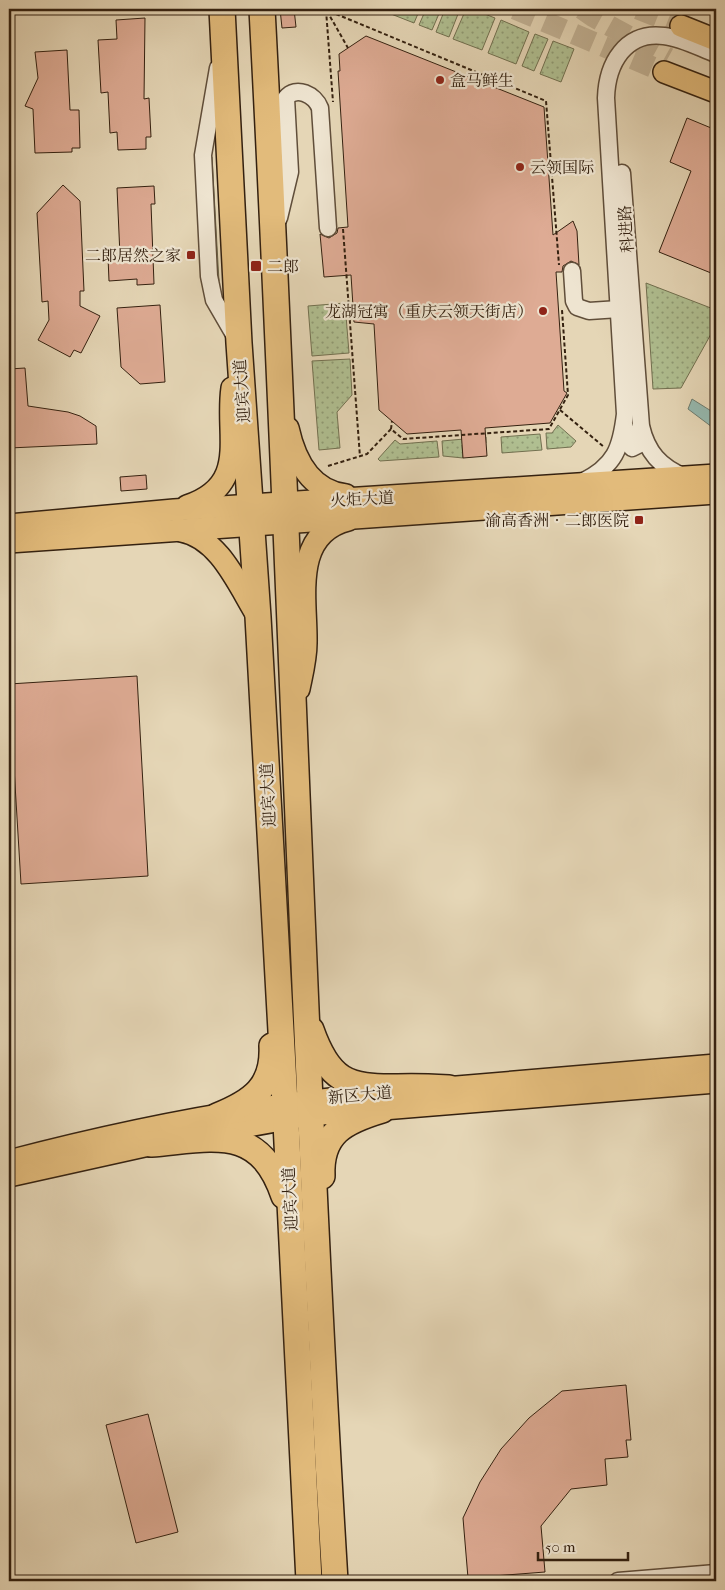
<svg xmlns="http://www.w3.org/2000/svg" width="725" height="1590" viewBox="0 0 725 1590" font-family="'IM FELL French Canon','Noto Serif SC',serif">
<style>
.grass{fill:url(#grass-dots);stroke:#727050}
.water{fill:#96b9af;stroke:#6f7c6f}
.building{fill:#deab94;stroke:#342110}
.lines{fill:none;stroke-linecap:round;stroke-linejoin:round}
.major-tunnel{stroke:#c2b295;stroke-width:21;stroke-dasharray:21 11;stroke-linecap:butt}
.minor-casing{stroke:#604e3a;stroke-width:19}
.major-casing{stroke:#342110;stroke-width:24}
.highway-casing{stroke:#342110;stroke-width:28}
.path{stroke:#342110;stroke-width:2;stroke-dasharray:4 2.5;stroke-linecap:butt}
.minor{stroke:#eee4d0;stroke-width:16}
.major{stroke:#e2bb7b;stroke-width:21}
.highway{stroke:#e2bb7b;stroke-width:25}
.poi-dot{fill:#8f2418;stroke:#eee4d0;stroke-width:2}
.labels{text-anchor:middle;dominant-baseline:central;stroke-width:4.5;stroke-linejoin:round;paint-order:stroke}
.poi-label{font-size:16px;fill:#342110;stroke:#eee4d0;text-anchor:start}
.street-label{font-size:16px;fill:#342110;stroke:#eee4d0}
</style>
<defs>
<pattern id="grass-dots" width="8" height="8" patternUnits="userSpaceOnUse" patternTransform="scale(1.25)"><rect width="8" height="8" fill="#b0bf91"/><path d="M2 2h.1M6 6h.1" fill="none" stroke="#909b75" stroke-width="1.8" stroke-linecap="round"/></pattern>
</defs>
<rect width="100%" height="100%" fill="#e5d6b6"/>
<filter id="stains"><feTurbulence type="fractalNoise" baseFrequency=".004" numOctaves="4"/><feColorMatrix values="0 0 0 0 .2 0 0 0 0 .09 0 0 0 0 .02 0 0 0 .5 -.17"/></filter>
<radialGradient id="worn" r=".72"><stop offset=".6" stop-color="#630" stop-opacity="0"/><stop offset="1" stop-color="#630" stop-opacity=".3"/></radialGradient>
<g class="grass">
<polygon points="387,9 420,9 414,23 386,12"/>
<polygon points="426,9 441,9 432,30 419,25"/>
<polygon points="445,9 460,9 449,37 436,32"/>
<polygon points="466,9 472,9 495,18 482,50 453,39"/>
<polygon points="501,20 529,32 516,64 488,53"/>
<polygon points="535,34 548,39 534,71 522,66"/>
<polygon points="553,41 574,49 561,82 540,74"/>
<polygon points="208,157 212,157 219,281 215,281"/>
<polygon points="646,283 716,310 716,325 681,388 653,389"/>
<polygon points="345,303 349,353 312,356 308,306"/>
<polygon points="350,359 352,395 337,412 340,448 319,450 312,361"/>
<polygon points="558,425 576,441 571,447 547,449 546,433 552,433"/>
<polygon points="540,434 542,450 502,453 501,437"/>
<polygon points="486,437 486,443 462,445 463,458 443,456 442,441"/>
<polygon points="395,440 400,444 437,441 439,457 380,461 378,459"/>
</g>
<polygon class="water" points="692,399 716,414 716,423 712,427 688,409"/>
<g class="building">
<polygon points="280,9 294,9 296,27 282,28"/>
<polygon points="145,18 144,99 149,98 151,137 146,137 146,149 118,150 117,132 110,133 108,92 101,93 98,40 117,39 116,20"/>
<polygon points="366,36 544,107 553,235 573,221 577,231 579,265 571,261 563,266 562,272 556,272 564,391 567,393 550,423 485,428 487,456 463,458 461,430 407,434 379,410 374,324 354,322 351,275 324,277 320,234 329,238 337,233 338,228 348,227 338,71 340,71 339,54"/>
<polygon points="67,50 70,110 79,110 80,148 72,148 72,152 35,153 33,109 25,106 38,78 35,52"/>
<polygon points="687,118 716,130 716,275 659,252 691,171 670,162"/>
<polygon points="63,185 80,201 84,291 80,291 80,306 100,316 81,353 74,350 70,357 38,340 49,320 48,301 42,302 37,213"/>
<polygon points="154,186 155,204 151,204 154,284 137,285 137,279 109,281 108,257 120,256 117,188"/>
<polygon points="160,305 165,382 140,384 121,367 117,308"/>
<polygon points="25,368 28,406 68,412 80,416 96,426 97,444 9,448 9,369"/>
<polygon points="146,475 147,489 121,491 120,477"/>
<polygon points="137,676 148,876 21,884 9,684"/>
<polygon points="626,1385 631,1440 626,1440 628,1457 605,1459 607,1485 571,1489 541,1526 545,1572 468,1578 463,1518 480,1482 501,1449 529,1418 562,1391"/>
<polygon points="148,1414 178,1532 136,1543 106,1425"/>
</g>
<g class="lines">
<g class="major-tunnel">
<polyline points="515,9 664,72"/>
<polyline points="582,9 592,16 668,58"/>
<polyline points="638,9 681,26"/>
</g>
<defs>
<g id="minor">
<polyline points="218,68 203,155 209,276 214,300 236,338"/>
<path d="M622,173L641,426C647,452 660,467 685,477"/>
<path d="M279,218L290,172L286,98C296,85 315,95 320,108L328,228"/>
<polyline points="572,271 574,301 577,307 589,311 619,309"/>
<polyline points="625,427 627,442 632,448 640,444 641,427"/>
<path d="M582,482C615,466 621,448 625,414L606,98C607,64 625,31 664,36C682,38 700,48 716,54"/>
<polyline points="618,1581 716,1573"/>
</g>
<g id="major">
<polyline points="681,26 716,40"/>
<polyline points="664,72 716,92"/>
<path d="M288,428C295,460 310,491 346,495"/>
<path d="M187,506C250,485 225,436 232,388"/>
<polyline points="9,525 174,510 716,475"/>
<path d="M181,531C220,538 239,587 258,617"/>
<polyline points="9,542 716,493"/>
<path d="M299,689C302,674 306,659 306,643C307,601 291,534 348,520"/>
<polyline points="433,1089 716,1065"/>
<polyline points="204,1134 309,1115 716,1082"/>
<path d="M9,1161C131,1129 256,1104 382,1094"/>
<polyline points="9,1176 167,1141"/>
</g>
<g id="highway">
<polyline points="222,9 239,343 258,617 285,1103 309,1581"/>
<path d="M262,9C290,533 303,1057 335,1581"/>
<path d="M311,1030C329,1081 347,1088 398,1087C415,1086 432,1087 449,1088"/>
<path d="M217,1116C252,1102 274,1087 272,1046"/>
<path d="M151,1144C213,1139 259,1123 284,1196"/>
<path d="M322,1176C320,1133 345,1121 382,1110"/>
</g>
</defs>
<use href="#minor" class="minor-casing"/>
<use href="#major" class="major-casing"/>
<use href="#highway" class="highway-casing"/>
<g class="path">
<polyline points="324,9 546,101 559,265"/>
<polyline points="326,10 333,102"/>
<polyline points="327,11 348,48"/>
<polyline points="131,14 136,9"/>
<polyline points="343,229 360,457"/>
<polyline points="560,410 604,447"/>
<polyline points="391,429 392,421"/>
<polyline points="328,466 367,454 391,429 403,439 549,429 568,395 562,310"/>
</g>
<use href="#minor" class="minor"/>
<use href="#major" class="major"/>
<use href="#highway" class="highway"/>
</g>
<g class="poi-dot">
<circle cx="440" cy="80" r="5"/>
<circle cx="520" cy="167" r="5"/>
<rect x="186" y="250" width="10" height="10" rx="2.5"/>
<rect x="250" y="260" width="12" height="12" rx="2.5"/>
<circle cx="543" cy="311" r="5"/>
<rect x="634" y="515" width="10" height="10" rx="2.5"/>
</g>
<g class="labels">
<g class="poi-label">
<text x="450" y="80">盒马鲜生</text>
<text x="530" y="167">云领国际</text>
<text x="181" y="255" text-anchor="end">二郎居然之家</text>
<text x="267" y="266">二郎</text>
<text x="533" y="311" text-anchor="end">龙湖冠寓（重庆云领天街店）</text>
<text x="629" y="520" text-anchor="end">渝高香洲‧二郎医院</text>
</g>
<g class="street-label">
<text transform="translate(626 229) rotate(-94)">科进路</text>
<text transform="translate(242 391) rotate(-94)">迎宾大道</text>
<text transform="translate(362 499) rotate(-3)">火炬大道</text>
<text transform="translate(268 795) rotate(-93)">迎宾大道</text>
<text transform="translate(360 1095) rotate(-5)">新区大道</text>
<text transform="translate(290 1199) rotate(-93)">迎宾大道</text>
</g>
</g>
<rect width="725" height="1590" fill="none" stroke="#e5d6b6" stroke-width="30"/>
<rect x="10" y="10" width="705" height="1570" fill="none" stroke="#342110" stroke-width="2.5"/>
<rect x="15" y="15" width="695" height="1560" fill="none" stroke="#342110"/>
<path d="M538 1552v8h90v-8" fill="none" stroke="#342110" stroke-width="2.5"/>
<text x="545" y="1552" font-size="15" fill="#342110" stroke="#eee4d0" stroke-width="4" paint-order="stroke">50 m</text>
<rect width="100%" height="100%" filter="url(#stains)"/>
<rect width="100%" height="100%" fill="url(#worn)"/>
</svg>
